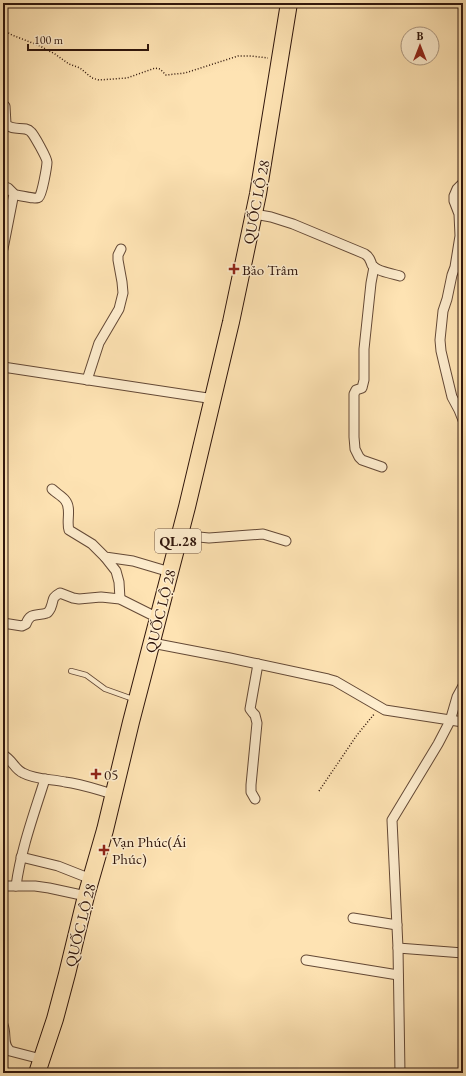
<svg xmlns="http://www.w3.org/2000/svg" width="466" height="1076" viewBox="0 0 466 1076" font-family="'EB Garamond',serif">
<style>
.lines{fill:none;stroke-linecap:round;stroke-linejoin:round}
.lane-casing{stroke:#644936;stroke-width:6}
.street-casing{stroke:#644936;stroke-width:11}
.highway-casing{stroke:#30160c;stroke-width:18}
.path{stroke:#30160c;stroke-width:1.5;stroke-dasharray:1 2;stroke-linecap:butt}
.lane{stroke:#feedce;stroke-width:4.5}
.street{stroke:#feedce;stroke-width:9}
.highway{stroke:#fee3b3;stroke-width:16}
.poi-dot{fill:#8f2418;stroke:#feedce;stroke-width:1.5}
.labels{text-anchor:middle;dominant-baseline:central;stroke-width:3;stroke-linejoin:round;paint-order:stroke}
.shield{fill:#feedce;stroke:#6e5646;stroke-width:1}
.shield-label{font-size:14px;font-weight:bold;fill:#30160c}
.street-label{font-size:15px;fill:#30160c;stroke:#feedce}
.poi-label{font-size:15px;fill:#30160c;stroke:#feedce;text-anchor:start}
</style>
<rect width="100%" height="100%" fill="#fee3b3"/>
<filter id="stains"><feTurbulence type="fractalNoise" baseFrequency=".005" numOctaves="4"/><feColorMatrix values="0 0 0 0 .2 0 0 0 0 .09 0 0 0 0 .02 0 0 0 .5 -.17"/></filter>
<radialGradient id="worn" r=".72"><stop offset=".6" stop-color="#630" stop-opacity="0"/><stop offset="1" stop-color="#630" stop-opacity=".3"/></radialGradient>
<g class="lines">
<defs>
<polyline id="lane" points="71,671 86,675 105,689 133,699"/>
<g id="street">
<polyline points="463,183 457,189 454,196 454,201 459,214 460,236 455,267 452,275 447,299 443,311 440,340 441,351 445,368 452,397 459,410 463,420"/>
<polyline points="3,186 8,188 15,195"/>
<path d="M254,214L271,217L293,224L365,254C370,257 370,260 372,265C376,271 393,274 400,276"/>
<path d="M3,249L13,198L15,195C20,195 36,200 39,197C42,195 47,166 47,162C47,158 34,135 31,132C25,125 13,132 6,124L5,106"/>
<polyline points="374,267 371,283 364,349 364,380 362,388 356,390 354,394 354,437 355,449 359,457 362,460 382,467"/>
<polyline points="3,367 214,399"/>
<polyline points="87,380 99,343 119,309 123,293 122,282 118,260 118,255 121,249"/>
<path d="M52,489C56,493 62,496 65,500C72,508 66,521 69,530L92,544L105,557L133,561L170,572"/>
<polyline points="179,535 209,538 263,534 286,541"/>
<polyline points="105,557 116,571 119,582 120,599"/>
<path d="M3,623L22,626L26,624C30,612 37,616 47,613C48,613 51,608 51,607C54,600 51,598 60,593L73,598L79,599L101,597L120,599L158,618"/>
<polyline points="152,643 230,658 328,679 335,681 385,710 463,722"/>
<path d="M3,755C13,760 14,769 23,773C36,780 52,779 65,782C82,784 98,790 113,794"/>
<polyline points="255,799 251,792 251,785 257,723 255,715 253,713 250,709 258,664"/>
<polyline points="21,857 58,866 91,879"/>
<polyline points="3,886 35,886 49,888 86,896"/>
<path d="M16,886C21,849 34,814 45,779"/>
<polyline points="353,918 397,925"/>
<polyline points="398,948 463,953"/>
<polyline points="306,960 398,975"/>
<path d="M3,1025C7,1035 2,1044 10,1051L41,1059"/>
<polyline points="400,1073 398,948 392,820 438,744 450,721 457,697 463,686"/>
</g>
<polyline id="highway" points="37,1073 55,1019 67,974 86,896 105,830 131,722 187,507 231,322 258,194 289,3"/>
</defs>
<use href="#lane" class="lane-casing"/>
<use href="#street" class="street-casing"/>
<use href="#highway" class="highway-casing"/>
<g class="path">
<polyline points="3,30 12,35 40,46 55,54 69,64 80,68 92,78 99,80 127,78 155,68 160,69 166,75 185,73 238,56 251,56 268,58"/>
<polyline points="319,791 357,735 375,713"/>
</g>
<use href="#lane" class="lane"/>
<use href="#street" class="street"/>
<use href="#highway" class="highway"/>
</g>
<g class="poi-dot">
<path d="M232 263h4v4h4v4h-4v4h-4v-4h-4v-4h4z"/>
<path d="M94 768h4v4h4v4h-4v4h-4v-4h-4v-4h4z"/>
<path d="M102 844h4v4h4v4h-4v4h-4v-4h-4v-4h4z"/>
</g>
<g class="labels">
<rect class="shield" x="155" y="529" width="46" height="24" rx="3"/>
<g class="shield-label">
<text x="178" y="541">QL.28</text>
</g>
<g class="street-label">
<text transform="translate(256 202) rotate(-79)">QUỐC LỘ 28</text>
<text transform="translate(160 611) rotate(-76)">QUỐC LỘ 28</text>
<text transform="translate(80 925) rotate(-76)">QUỐC LỘ 28</text>
</g>
<g class="poi-label">
<text x="242" y="269">Bảo Trâm</text>
<text x="104" y="774">05</text>
<text x="112" y="841">Vạn Phúc(Ái<tspan x="112" dy="17">Phúc)</tspan></text>
</g>
</g>
<rect width="466" height="1076" fill="none" stroke="#fee3b3" stroke-width="16"/>
<rect x="4" y="4" width="458" height="1068" fill="none" stroke="#30160c" stroke-width="2"/>
<rect x="8" y="8" width="450" height="1060" fill="none" stroke="#30160c"/>
<g transform="translate(420 46)"><circle r="19" fill="#feedce" stroke="#ac9780"/>
<path d="M0-3L7 15L0 10L-7 15Z" fill="#8f2418"/>
<text y="-6" font-size="11" font-weight="bold" text-anchor="middle" fill="#30160c">B</text>
</g>
<path d="M28 44v6h120v-6" fill="none" stroke="#30160c" stroke-width="2"/>
<text x="34" y="44" font-size="12" fill="#30160c" stroke="#feedce" stroke-width="3" paint-order="stroke">100 m</text>
<rect width="100%" height="100%" filter="url(#stains)"/>
<rect width="100%" height="100%" fill="url(#worn)"/>
</svg>
